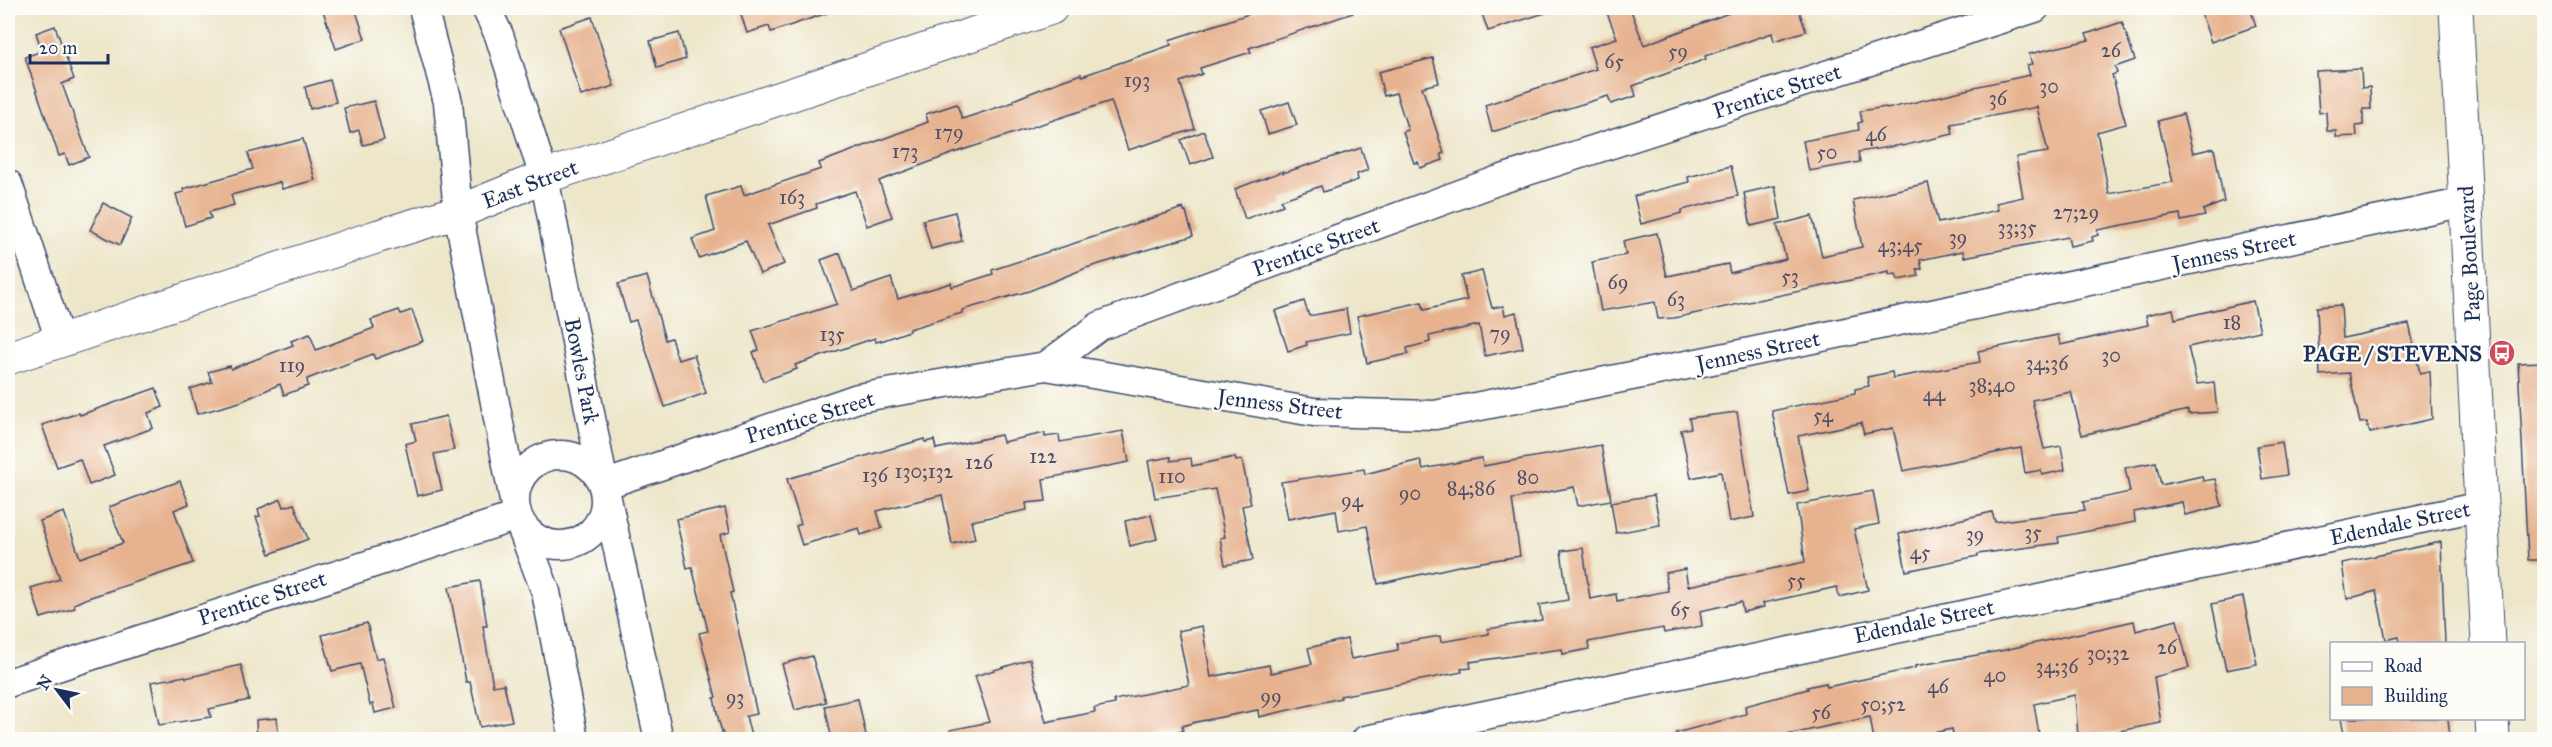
<svg xmlns="http://www.w3.org/2000/svg" width="2552" height="747" viewBox="0 0 2552 747" font-family="'IM FELL Great Primer',serif">
<style>
.building{fill:#e7b28f}
.lines{fill:none;stroke-linecap:round;stroke-linejoin:round}
.minor-casing{stroke:#3a4a6e;stroke-width:31}
.primary-casing{stroke:#3a4a6e;stroke-width:35}
.minor{stroke:#fff;stroke-width:28}
.primary{stroke:#fff;stroke-width:33}
.labels{text-anchor:middle;dominant-baseline:central;stroke-width:4.5;stroke-linejoin:round;paint-order:stroke}
.number-label{font-size:20px;fill:#4e506a}
.street-label{font-size:22px;fill:#1b2f5e;stroke:#fdfcf7}
.poi-label{font-size:22px;font-weight:bold;fill:#1b2f5e;stroke:#fdfcf7;text-anchor:end}
</style>
<rect width="100%" height="100%" fill="#fdfcf7"/>
<filter id="ink" filterUnits="userSpaceOnUse"><feTurbulence type="fractalNoise" baseFrequency=".0167" numOctaves="2"/><feDisplacementMap in="SourceGraphic" scale="12" xChannelSelector="R" yChannelSelector="G"/><feConvolveMatrix kernelMatrix="1 2 1 2 8 2 1 2 1" color-interpolation-filters="sRGB"/></filter>
<filter id="wash" filterUnits="userSpaceOnUse"><feTurbulence type="fractalNoise" baseFrequency=".008" numOctaves="4" result="noise"/><feDisplacementMap in="SourceGraphic" scale="24" xChannelSelector="R" yChannelSelector="G"/><feGaussianBlur stdDeviation="1.35" result="paint"/><feColorMatrix in="noise" values="0 0 0 0 0 0 0 0 0 0 0 0 0 0 0 0 0 1.4 0 .05"/><feComposite in="paint" operator="in"/></filter>
<g filter="url(#wash)">
<rect width="100%" height="100%" fill="#ede6c9"/>
<g id="blocks">
<g class="building">
<polygon points="322,8 355,8 365,39 336,49"/>
<polygon points="739,8 832,8 833,11 771,32 769,26 747,33"/>
<polygon points="1267,8 1352,8 1353,13 1249,48 1251,52 1200,68 1202,74 1180,82 1195,129 1128,150 1111,101 954,153 879,181 892,217 867,226 855,191 816,204 817,208 768,225 784,264 760,274 746,241 699,258 692,239 715,231 706,196 741,186 744,195 821,169 819,163 928,122 926,114 957,104 962,119 1014,102 1013,100 1061,81 1081,74 1082,76 1171,45 1169,40"/>
<polygon points="1480,8 1547,8 1548,12 1488,31"/>
<polygon points="1605,8 1630,8 1644,45 1742,8 1798,8 1806,31 1774,41 1772,33 1705,56 1706,59 1633,86 1636,96 1611,104 1608,96 1492,132 1485,105 1596,69 1589,47 1617,38"/>
<polygon points="2217,8 2250,8 2256,26 2211,42 2201,13"/>
<polygon points="592,17 614,86 581,96 559,28"/>
<polygon points="2122,22 2135,60 2115,67 2117,73 2112,75 2126,124 2097,132 2109,194 2173,182 2158,121 2183,114 2193,153 2214,148 2224,202 2203,210 2205,216 2181,221 2180,214 2097,230 2098,235 2092,237 2093,241 2070,246 2068,237 1964,257 1963,251 1920,260 1922,269 1917,269 1919,276 1898,280 1896,274 1889,275 1889,272 1674,318 1658,319 1655,302 1601,311 1592,262 1626,255 1623,241 1657,233 1667,276 1728,264 1730,273 1786,259 1777,225 1812,216 1822,256 1862,247 1853,200 1928,183 1938,223 1998,210 1996,203 2023,197 2016,157 2048,152 2037,107 1951,124 1953,134 1902,146 1901,145 1858,152 1860,162 1809,171 1803,141 1859,130 1858,123 1862,122 1860,111 1886,107 1887,109 1974,88 1974,87 2030,75 2027,65 2032,64 2029,54 2089,40 2086,34"/>
<polygon points="55,26 74,79 62,84 89,157 69,165 65,154 59,156 25,57 42,51 36,33"/>
<polygon points="679,33 686,59 657,68 650,41"/>
<polygon points="1433,58 1439,83 1422,87 1444,153 1441,154 1443,160 1420,168 1418,162 1414,163 1403,132 1408,130 1396,93 1384,96 1378,72"/>
<polygon points="2361,69 2362,88 2370,87 2371,109 2363,109 2363,125 2356,126 2357,136 2336,137 2336,131 2327,131 2326,112 2319,113 2316,71"/>
<polygon points="330,80 336,102 310,109 305,87"/>
<polygon points="374,101 384,140 363,145 359,130 350,133 344,108"/>
<polygon points="1289,102 1297,125 1268,134 1261,111"/>
<polygon points="1204,131 1213,157 1190,165 1181,140"/>
<polygon points="303,139 315,180 282,189 280,182 231,195 234,205 209,212 211,218 185,226 176,194 184,192 183,189 253,169 248,153"/>
<polygon points="1361,148 1368,170 1357,174 1358,180 1323,192 1321,186 1281,200 1283,205 1245,219 1235,189 1283,171 1283,173"/>
<polygon points="1731,166 1738,196 1682,210 1682,213 1641,224 1634,196 1689,182 1688,177"/>
<polygon points="1775,186 1781,219 1751,226 1744,193"/>
<polygon points="103,203 132,218 120,245 90,230"/>
<polygon points="1183,208 1184,212 1186,212 1193,236 1086,268 1029,291 962,310 962,313 909,329 909,331 884,340 876,342 875,338 795,365 797,369 763,381 753,352 759,350 752,331 837,304 821,260 840,253 853,291 891,278 898,299 951,283 952,287 993,274 992,270"/>
<polygon points="955,212 962,241 931,249 923,220"/>
<polygon points="1482,271 1492,308 1503,306 1505,315 1516,312 1523,348 1485,356 1479,325 1429,336 1430,342 1407,348 1408,354 1367,363 1357,316 1422,302 1424,310 1467,300 1461,276"/>
<polygon points="647,276 665,340 671,338 678,360 694,355 706,393 665,407 636,320 629,322 618,284"/>
<polygon points="1304,301 1309,316 1346,309 1350,333 1306,342 1307,345 1288,351 1275,311"/>
<polygon points="2253,301 2260,331 2188,347 2197,384 2214,382 2217,412 2188,414 2188,410 2082,435 2071,392 2032,400 2044,449 2061,446 2065,470 2042,475 2041,470 2025,473 2021,448 1903,471 1893,428 1864,434 1861,423 1798,436 1809,491 1789,495 1772,411 1855,393 1855,389 1869,386 1867,377 1892,372 1893,378 1980,362 1978,351 2058,335 2060,345 2148,325 2146,315 2173,309 2175,319"/>
<polygon points="2341,305 2343,338 2409,324 2420,373 2430,371 2432,419 2370,433 2367,422 2360,423 2349,373 2320,375 2317,307"/>
<polygon points="399,310 401,314 412,310 423,341 375,359 373,354 307,379 308,386 284,395 280,384 240,402 197,414 190,389 212,382 208,372 230,366 231,369 293,345 291,341 310,334 316,350 374,328 371,320"/>
<polygon points="2544,362 2544,560 2528,560 2518,363"/>
<polygon points="156,388 163,407 148,413 153,428 104,446 115,475 89,485 80,459 57,467 42,425 79,413 80,415"/>
<polygon points="1737,412 1754,517 1729,522 1721,472 1691,478 1681,430 1691,428 1689,418"/>
<polygon points="446,416 454,450 434,454 442,490 417,496 405,444 416,441 412,424"/>
<polygon points="1123,431 1129,462 1043,479 1046,501 1026,503 1027,510 971,521 975,539 952,544 942,495 877,511 882,528 861,535 859,528 802,545 796,526 801,524 787,479 924,439 925,442 934,440 936,449 1001,435 1003,442 1045,433 1045,437 1059,435 1060,442"/>
<polygon points="2282,442 2287,475 2262,479 2257,446"/>
<polygon points="1601,445 1611,500 1578,506 1574,487 1512,499 1520,556 1463,565 1378,584 1367,526 1339,531 1336,510 1288,519 1281,482 1364,469 1365,474 1420,460 1423,469 1482,458 1483,466"/>
<polygon points="1171,457 1171,461 1191,458 1192,466 1235,457 1236,461 1242,460 1251,504 1242,506 1253,560 1225,565 1220,538 1225,537 1215,489 1155,498 1148,461"/>
<polygon points="2156,462 2161,485 2202,476 2203,481 2215,479 2222,506 2185,515 2182,502 2134,512 2135,522 2058,537 2059,543 1978,554 1978,556 1906,571 1899,534 1992,512 1995,522 2085,510 2083,502 2130,492 2125,468"/>
<polygon points="180,481 189,504 174,510 193,563 85,599 74,604 75,608 41,618 31,588 60,579 40,521 64,512 80,558 123,543 109,507"/>
<polygon points="1873,491 1879,524 1854,529 1868,590 1839,597 1837,587 1763,603 1764,607 1743,612 1741,602 1700,611 1702,626 1664,633 1663,628 1588,642 1589,649 1563,654 1562,649 1470,662 1471,668 1461,669 1462,672 1340,696 1341,698 1259,717 1258,710 1196,722 1182,726 1183,731 1138,740 951,740 950,730 990,722 975,676 1030,659 1046,722 1095,712 1094,708 1115,704 1114,700 1189,685 1178,631 1202,626 1211,677 1269,665 1271,673 1312,664 1308,648 1347,639 1351,659 1398,650 1397,643 1440,636 1441,642 1489,634 1488,629 1542,620 1539,605 1568,600 1561,551 1583,548 1590,599 1616,594 1617,601 1657,593 1668,591 1665,573 1685,569 1688,586 1805,562 1797,505"/>
<polygon points="1654,495 1660,525 1616,533 1611,502"/>
<polygon points="281,499 284,507 294,504 308,539 270,554 256,517 260,516 258,509"/>
<polygon points="725,508 730,532 720,535 733,592 730,593 757,714 746,716 752,740 725,740 719,722 714,698 716,697 699,633 708,631 692,567 687,568 676,519"/>
<polygon points="1151,515 1157,539 1130,546 1125,521"/>
<polygon points="2441,542 2445,644 2400,644 2399,637 2386,640 2376,591 2347,599 2342,563"/>
<polygon points="480,581 487,626 483,626 493,686 504,684 512,721 480,727 470,682 466,682 449,587"/>
<polygon points="2243,597 2257,664 2226,670 2212,604"/>
<polygon points="2177,620 2189,668 2154,677 2161,723 2103,734 2078,736 2075,695 2034,704 2040,740 1954,740 1952,729 1900,740 1874,740 1870,717 1782,736 1783,740 1677,740 1676,733 1746,714 1745,706 1808,689 1807,687 1826,683 1827,687 1915,668 1915,666 2000,651 2134,621 2136,631"/>
<polygon points="367,623 376,659 383,657 396,708 375,713 373,704 370,705 360,664 332,671 322,635"/>
<polygon points="812,656 826,702 795,710 782,664"/>
<polygon points="241,665 249,700 209,709 211,717 159,725 151,682 185,676 186,678"/>
<polygon points="858,699 867,740 832,740 825,706"/>
<polygon points="277,718 279,740 257,740 256,720"/>
<polygon points="2341,718 2448,718 2450,740 2345,740"/>
</g>
</g>
</g>
<g filter="url(#ink)">
<use href="#blocks" fill-opacity="0" stroke="#3a4a6e" stroke-width="1.5"/>
<g class="lines">
<defs>
<g id="minor">
<polyline points="423,8 448,102 458,212 517,516 546,592 574,740"/>
<polyline points="486,8 499,35 544,177 604,485 659,740"/>
<polyline points="8,184 60,340"/>
<polyline points="1046,366 1314,412 1435,415 1717,359 2466,202"/>
<circle cx="560" cy="500" r="45"/>
<polyline points="604,485 858,398 1046,366 1100,326 1499,180 2035,8"/>
<polyline points="8,683 517,516"/>
<polyline points="1366,740 2482,506"/>
</g>
<g id="primary">
<polyline points="2456,8 2488,644"/>
<polyline points="8,358 379,236 458,212 544,177 1051,8"/>
<polyline points="2492,718 2493,740"/>
</g>
</defs>
<use href="#minor" class="minor-casing"/>
<use href="#primary" class="primary-casing"/>
<use href="#minor" class="minor"/>
<use href="#primary" class="primary"/>
</g>
</g>
<defs>
<symbol id="bus-disc" viewBox="-11 -11 22 22"><circle r="9.5" fill="#d1495b" stroke="#fdfcf7"/><path d="M-5-6H5V4H4V6H2V4H-2V6H-4V4H-5ZM-3.5-4V0h7V-4ZM-3.5 1.2v1.5H-2V1.2ZM2 1.2v1.5H3.5V1.2Z" fill="#fff"/></symbol>
</defs>
<g fill-rule="evenodd">
<use href="#bus-disc" x="2487" y="338" width="30" height="30"/>
</g>
<g class="labels">
<g class="number-label">
<text x="2111" y="50">26</text>
<text x="1678" y="51">59</text>
<text x="1614" y="61">65</text>
<text x="1137" y="80">193</text>
<text x="2049" y="86">30</text>
<text x="1998" y="98">36</text>
<text x="949" y="132">179</text>
<text x="1876" y="134">46</text>
<text x="905" y="151">173</text>
<text x="1827" y="152">50</text>
<text x="792" y="197">163</text>
<text x="2076" y="212">27;29</text>
<text x="2017" y="227">33;35</text>
<text x="1958" y="237">39</text>
<text x="1900" y="245">43;45</text>
<text x="1790" y="276">53</text>
<text x="1618" y="282">69</text>
<text x="1676" y="299">63</text>
<text x="2232" y="322">18</text>
<text x="1500" y="333">79</text>
<text x="832" y="334">135</text>
<text x="2111" y="355">30</text>
<text x="2047" y="363">34;36</text>
<text x="292" y="365">119</text>
<text x="1992" y="385">38;40</text>
<text x="1934" y="394">44</text>
<text x="1823" y="415">54</text>
<text x="1043" y="456">122</text>
<text x="979" y="462">126</text>
<text x="924" y="471">130;132</text>
<text x="875" y="475">136</text>
<text x="1172" y="476">110</text>
<text x="1528" y="477">80</text>
<text x="1471" y="488">84;86</text>
<text x="1410" y="493">90</text>
<text x="1352" y="500">94</text>
<text x="2033" y="532">35</text>
<text x="1975" y="534">39</text>
<text x="1920" y="552">45</text>
<text x="1796" y="580">55</text>
<text x="1680" y="609">65</text>
<text x="2167" y="647">26</text>
<text x="2108" y="653">30;32</text>
<text x="2057" y="666">34;36</text>
<text x="1995" y="675">40</text>
<text x="1938" y="686">46</text>
<text x="1271" y="696">99</text>
<text x="735" y="697">93</text>
<text x="1883" y="704">50;52</text>
<text x="1821" y="712">56</text>
</g>
<g class="street-label">
<text transform="translate(1777 91) rotate(-18)">Prentice Street</text>
<text transform="translate(530 184) rotate(-21)">East Street</text>
<text transform="translate(1316 247) rotate(-20)">Prentice Street</text>
<text transform="translate(2234 251) rotate(-12)">Jenness Street</text>
<text transform="translate(2469 254) rotate(-93)">Page Boulevard</text>
<text transform="translate(1758 351) rotate(-12)">Jenness Street</text>
<text transform="translate(582 371) rotate(79)">Bowles Park</text>
<text transform="translate(1280 404) rotate(7)">Jenness Street</text>
<text transform="translate(810 417) rotate(-17)">Prentice Street</text>
<text transform="translate(2400 523) rotate(-12)">Edendale Street</text>
<text transform="translate(262 598) rotate(-18)">Prentice Street</text>
<text transform="translate(1924 621) rotate(-12)">Edendale Street</text>
</g>
<g class="poi-label">
<text x="2482" y="353">PAGE / STEVENS</text>
</g>
</g>
<rect width="2552" height="747" fill="none" stroke="#fdfcf7" stroke-width="30"/>
<rect x="2330" y="642" width="195" height="78" fill="#fdfcf7" stroke="#a3aaba" stroke-width="1.5"/>
<rect x="2342" y="662" width="30" height="9" fill="#ffffff" stroke="#a3aaba" stroke-width="1.5"/>
<text x="2384" y="672" font-size="18" fill="#1b2f5e">Road</text>
<rect x="2342" y="687" width="30" height="18" fill="#e7b28f" stroke="#a3aaba" stroke-width="1.5"/>
<text x="2384" y="702" font-size="18" fill="#1b2f5e">Building</text>
<g transform="translate(57 690) rotate(302)" stroke="#fdfcf7" stroke-width="4.5" paint-order="stroke">
<path d="M0-4.5L10 22L0 15L-10 22Z" fill="#1b2f5e"/>
<text y="-9" font-size="16" font-weight="bold" text-anchor="middle" fill="#1b2f5e">N</text>
</g>
<path d="M30 54v9h78v-9" fill="none" stroke="#1b2f5e" stroke-width="3"/>
<text x="39" y="54" font-size="18" fill="#1b2f5e" stroke="#fdfcf7" stroke-width="4.5" paint-order="stroke">20 m</text>
</svg>
